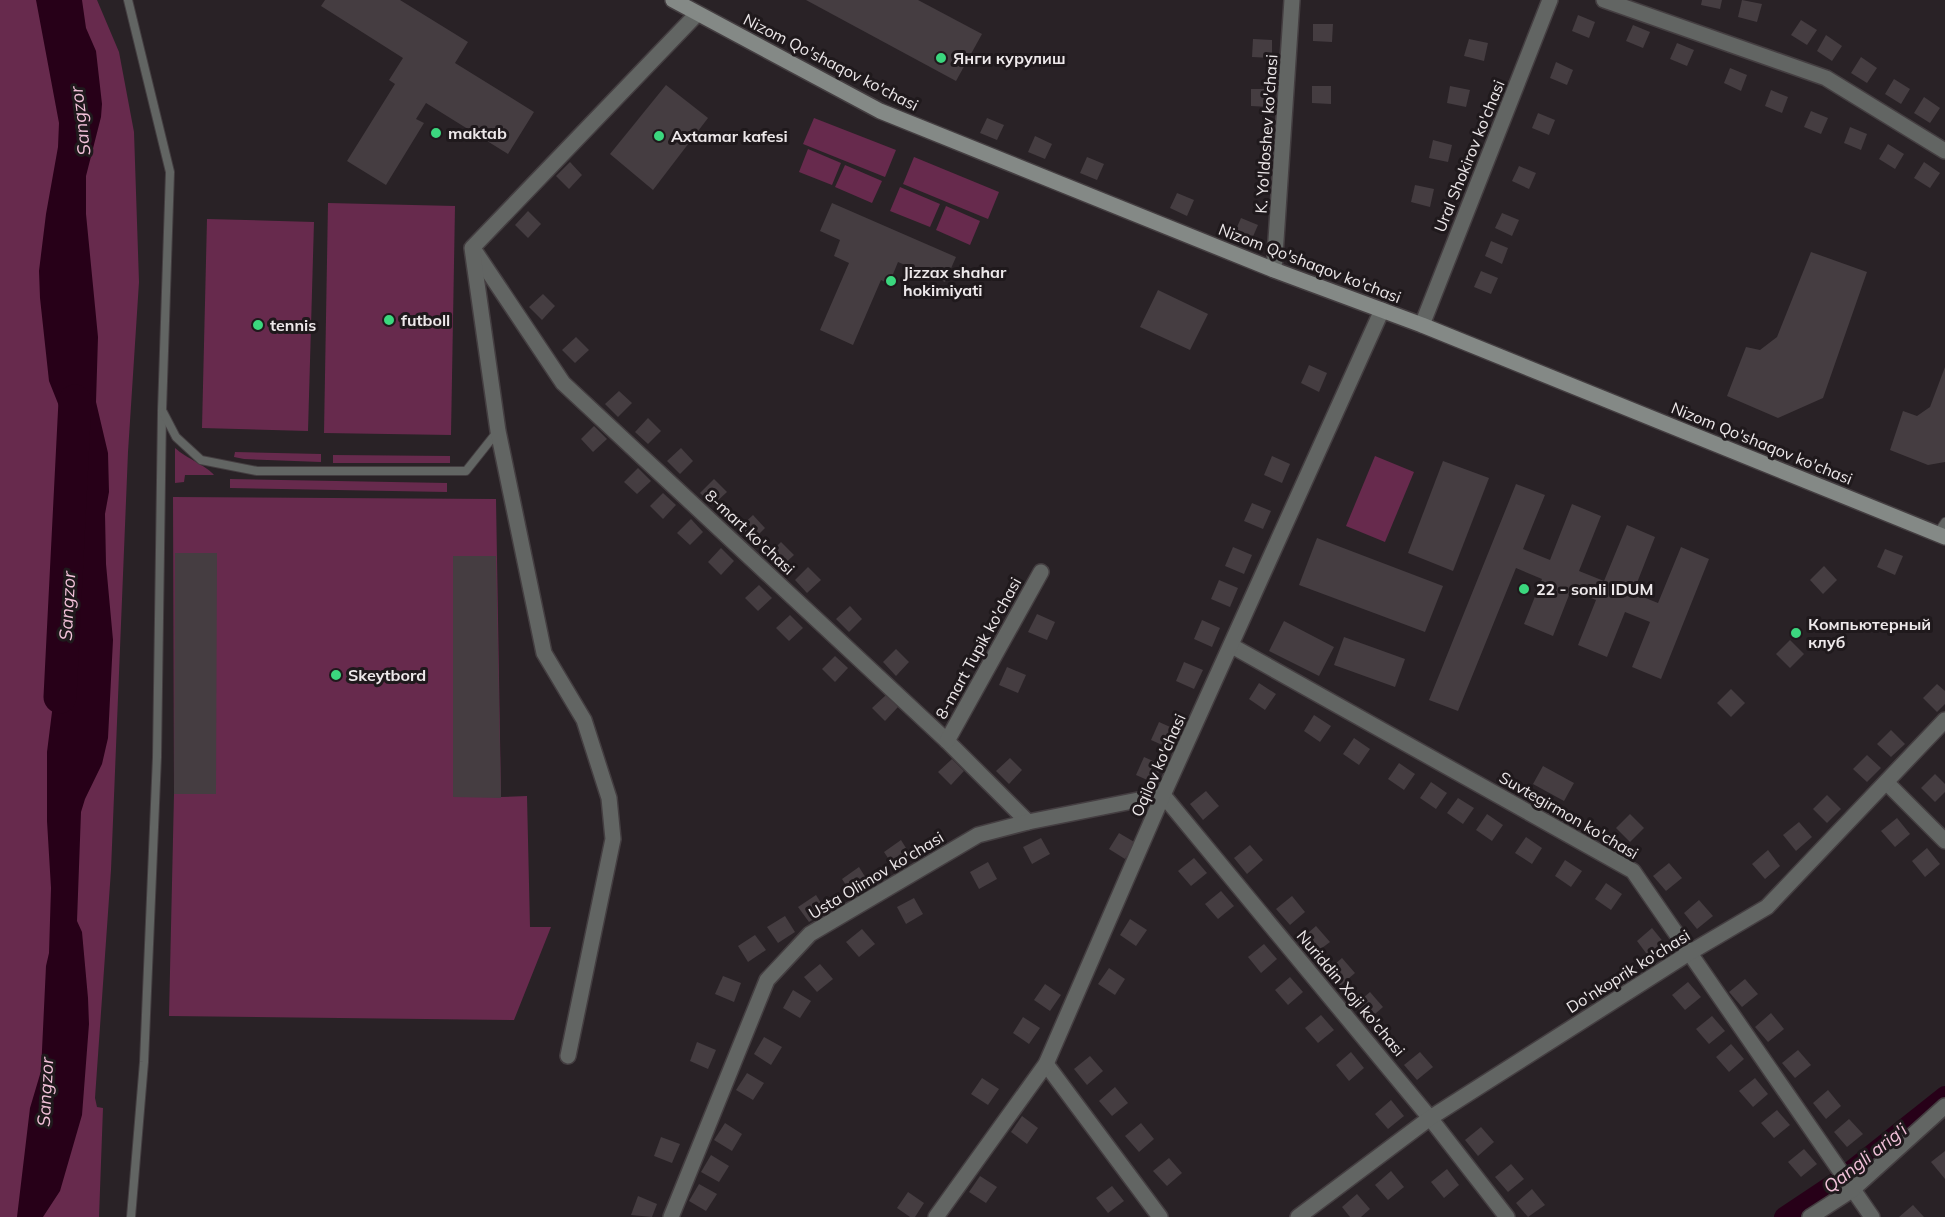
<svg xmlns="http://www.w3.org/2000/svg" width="1945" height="1217" viewBox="0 0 1945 1217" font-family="Mulish,sans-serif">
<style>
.green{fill:#672a4d}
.water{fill:#270018}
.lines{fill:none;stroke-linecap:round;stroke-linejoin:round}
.canal{stroke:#270018;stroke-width:20}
.river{stroke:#270018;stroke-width:33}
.building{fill:#453d41}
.service-casing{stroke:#443e41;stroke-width:10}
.minor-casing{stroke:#443e41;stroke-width:18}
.secondary-casing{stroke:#443e41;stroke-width:18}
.service{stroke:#626563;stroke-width:8}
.minor{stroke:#626563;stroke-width:15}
.secondary{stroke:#848986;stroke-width:15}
.poi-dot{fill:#3bd77e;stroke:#1f191c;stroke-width:2}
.labels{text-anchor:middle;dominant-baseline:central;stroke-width:6;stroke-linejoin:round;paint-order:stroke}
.poi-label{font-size:16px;font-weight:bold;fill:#ede8ea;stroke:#1f191c;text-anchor:start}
.street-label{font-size:16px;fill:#ede8ea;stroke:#1f191c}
.water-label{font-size:18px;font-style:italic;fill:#f3c2da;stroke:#1f191c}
</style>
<rect width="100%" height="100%" fill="#292226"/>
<g class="green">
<polygon points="0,0 97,0 119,52 134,132 139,282 128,452 111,870 95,1098 97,1107 103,1108 99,1217 0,1217"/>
<polygon points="814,118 896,150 885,177 803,144"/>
<polygon points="808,149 841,163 832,185 799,172"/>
<polygon points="914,157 999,192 988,219 903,184"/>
<polygon points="845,165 882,181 872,203 835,187"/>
<polygon points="900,187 940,204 930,227 890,211"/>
<polygon points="328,203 455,206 451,435 324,433"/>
<polygon points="946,206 980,221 970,245 936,230"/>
<polygon points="207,219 314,222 308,431 202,428"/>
<path d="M175,448C186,458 207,466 214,475H185L184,482L175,483Z"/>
<polygon points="235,452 321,454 321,462 244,459 234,457"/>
<polygon points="333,455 450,456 450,463 333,463"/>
<polygon points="1375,456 1414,472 1385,542 1346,526"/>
<polygon points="230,479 447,483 447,492 230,488"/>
<polygon points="173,497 496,499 501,797 527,796 530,927 551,927 514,1020 169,1016 174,794"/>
</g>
<polygon class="water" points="36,0 82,0 86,28 96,51 102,104 101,117 86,176 86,214 98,337 96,402 108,453 109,492 105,514 106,564 113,640 108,738 102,764 85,799 81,812 77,921 82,932 88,998 89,1024 82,1115 60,1191 43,1217 17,1217 30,1108 41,1071 46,966 49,953 51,888 47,821 47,752 58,664 81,591 80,479 78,466 65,421 49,381 40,298 39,271 46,214 58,147 59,123"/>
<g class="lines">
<polyline class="canal" points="1784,1217 1838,1181 1945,1096"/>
<polyline class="river" points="60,697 75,401"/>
</g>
<g class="building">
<polygon points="325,0 400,0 468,42 455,63 534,112 508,154 426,103 416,119 424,123 386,185 347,161 395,84 389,80 403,58 321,6"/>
<polygon points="806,0 918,0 982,34 956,81"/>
<polygon points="1702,0 1722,0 1720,9 1701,5"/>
<polygon points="1742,0 1762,4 1757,22 1738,17"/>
<polygon points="1578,15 1595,22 1589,38 1572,31"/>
<polygon points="1801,20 1817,30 1807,45 1791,35"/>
<polygon points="1313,24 1333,24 1332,42 1313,41"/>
<polygon points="1633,25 1650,32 1643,48 1626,41"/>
<polygon points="1826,35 1842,46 1832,61 1817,51"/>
<polygon points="1253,39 1272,40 1272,58 1252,57"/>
<polygon points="1469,39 1488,43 1484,61 1464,56"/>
<polygon points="1677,43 1694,50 1687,66 1670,59"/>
<polygon points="1861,57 1877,68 1867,83 1851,73"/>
<polygon points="1556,62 1573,70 1567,85 1550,78"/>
<polygon points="1730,68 1747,75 1741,91 1724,83"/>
<polygon points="1894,79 1910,89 1901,104 1885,94"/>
<polygon points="666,85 708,118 653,190 610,154"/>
<polygon points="1312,86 1331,86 1331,104 1312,103"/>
<polygon points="1450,86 1470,90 1466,107 1447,103"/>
<polygon points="1251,89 1271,89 1270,107 1251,106"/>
<polygon points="1771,90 1788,97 1782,113 1765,106"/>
<polygon points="1924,97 1940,108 1930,123 1914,113"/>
<polygon points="1811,111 1828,118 1821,134 1804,127"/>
<polygon points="1538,113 1555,120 1549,135 1532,128"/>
<polygon points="987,118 1004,125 997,140 980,133"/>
<polygon points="1850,127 1867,134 1861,150 1844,143"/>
<polygon points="1035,136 1052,144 1045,159 1028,152"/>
<polygon points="1433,140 1452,145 1448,162 1429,158"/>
<polygon points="1888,144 1904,154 1895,169 1879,159"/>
<polygon points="1087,157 1104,164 1097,180 1080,173"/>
<polygon points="570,162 582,175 569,189 556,176"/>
<polygon points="1924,162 1940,173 1930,188 1914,178"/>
<polygon points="1519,166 1536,173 1529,189 1512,181"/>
<polygon points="1415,185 1434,189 1430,207 1411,202"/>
<polygon points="1177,193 1194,200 1187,216 1170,208"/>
<polygon points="832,203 956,257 945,282 898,262 889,284 881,280 853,345 820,330 849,263 834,256 840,240 820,231"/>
<polygon points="528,211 541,224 528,238 515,225"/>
<polygon points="1502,213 1519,220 1512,236 1495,228"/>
<polygon points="1241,218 1258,225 1251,241 1234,234"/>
<polygon points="1491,241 1508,248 1502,264 1485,256"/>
<polygon points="1811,252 1867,272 1823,398 1778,418 1727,396 1746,347 1760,350 1777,337"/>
<polygon points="1481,271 1498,278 1491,294 1474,287"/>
<polygon points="1158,290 1208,314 1190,350 1140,327"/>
<polygon points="543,294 555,306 542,320 529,307"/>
<polygon points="576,337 589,350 575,363 562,350"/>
<polygon points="1309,365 1327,373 1319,392 1301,383"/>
<polygon points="1945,367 1945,462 1928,465 1890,450 1903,411 1917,416 1930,407"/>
<polygon points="619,391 632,403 618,417 605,404"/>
<polygon points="648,418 661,431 648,444 635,432"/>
<polygon points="594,426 607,439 593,452 581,439"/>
<polygon points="681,448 693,461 680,474 667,461"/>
<polygon points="1272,456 1290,464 1282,483 1264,475"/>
<polygon points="1443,461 1489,478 1453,571 1408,553"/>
<polygon points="638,468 651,481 637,494 624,482"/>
<polygon points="714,479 727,492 713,505 700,493"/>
<polygon points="1516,484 1545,495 1523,549 1550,560 1572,504 1601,516 1579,571 1604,581 1627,525 1655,537 1633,593 1658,603 1681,547 1709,559 1661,679 1632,667 1650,622 1625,612 1607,657 1578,645 1596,600 1571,590 1553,636 1524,624 1542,579 1516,568 1458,711 1429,700"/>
<polygon points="663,493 676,505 663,519 650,506"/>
<polygon points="1252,503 1271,511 1263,529 1244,521"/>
<polygon points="753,515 765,528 752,541 739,528"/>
<polygon points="691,519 703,532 690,545 677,533"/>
<polygon points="1317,538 1443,586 1425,632 1299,585"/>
<polygon points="781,542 794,555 780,568 768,555"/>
<polygon points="1233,547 1252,555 1244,574 1225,566"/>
<polygon points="721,548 734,561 721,575 708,562"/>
<polygon points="1885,549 1903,556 1895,575 1877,567"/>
<polygon points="175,553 217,553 216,794 174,794"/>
<polygon points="453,556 496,556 501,798 453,797"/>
<polygon points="1824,566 1837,580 1823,594 1810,580"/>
<polygon points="808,567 821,580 807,593 795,580"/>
<polygon points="1219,580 1238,588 1230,607 1211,599"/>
<polygon points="759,585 772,598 758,611 745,598"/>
<polygon points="850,606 862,619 849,632 836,619"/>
<polygon points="1037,614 1055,622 1047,640 1028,632"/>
<polygon points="790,615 803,628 789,641 776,628"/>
<polygon points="1202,620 1220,628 1212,647 1194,639"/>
<polygon points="1284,621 1334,647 1319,676 1269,651"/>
<polygon points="1344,637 1405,659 1395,687 1334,665"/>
<polygon points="1790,640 1804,654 1790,668 1776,654"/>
<polygon points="896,649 909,662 896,676 883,662"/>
<polygon points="835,656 848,668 835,682 822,669"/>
<polygon points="1184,662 1203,670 1194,689 1176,681"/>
<polygon points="1007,667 1026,675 1018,693 999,685"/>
<polygon points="1259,683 1276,694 1265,710 1249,699"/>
<polygon points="1937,684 1945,691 1945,704 1937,712 1923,698"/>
<polygon points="1731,689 1745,703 1731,717 1717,703"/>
<polygon points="886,695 898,707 885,721 872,708"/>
<polygon points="1314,715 1331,726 1320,742 1304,731"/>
<polygon points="1159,722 1177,730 1169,748 1151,740"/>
<polygon points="1891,730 1905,744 1891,757 1877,744"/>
<polygon points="1354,738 1370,749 1359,765 1343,754"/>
<polygon points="1867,755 1881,768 1867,782 1853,769"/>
<polygon points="1144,757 1162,765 1154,783 1136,775"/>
<polygon points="1010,758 1022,770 1009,784 996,771"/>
<polygon points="952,759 964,771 951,785 938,772"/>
<polygon points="1399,763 1415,774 1404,790 1388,779"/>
<polygon points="1543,766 1574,783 1564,801 1533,784"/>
<polygon points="1935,774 1945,784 1945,792 1935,802 1921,788"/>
<polygon points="1431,782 1447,793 1436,809 1420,798"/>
<polygon points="1206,791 1219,806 1203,820 1190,804"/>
<polygon points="1827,795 1841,809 1827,823 1813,809"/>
<polygon points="1458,798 1474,808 1463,824 1447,813"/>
<polygon points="1487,814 1503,825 1492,841 1476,830"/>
<polygon points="1630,814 1644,828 1630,842 1616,828"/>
<polygon points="1897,818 1910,834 1895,847 1881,831"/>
<polygon points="1799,822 1812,837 1796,851 1783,835"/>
<polygon points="1119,833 1136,843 1125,859 1109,849"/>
<polygon points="1526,837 1542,848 1532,864 1515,853"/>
<polygon points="1041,838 1050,854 1032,864 1023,847"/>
<polygon points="901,840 911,856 894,867 884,852"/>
<polygon points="1250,845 1263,860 1247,874 1234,858"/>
<polygon points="1927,848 1940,864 1925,877 1912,861"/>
<polygon points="1768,850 1780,866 1765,879 1752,864"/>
<polygon points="1194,858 1207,873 1191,886 1178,871"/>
<polygon points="1565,860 1582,871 1571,887 1555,876"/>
<polygon points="988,862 997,879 979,889 970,872"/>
<polygon points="1669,863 1682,878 1666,891 1653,876"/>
<polygon points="859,867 869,883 852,894 842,879"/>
<polygon points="1606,883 1622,894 1611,910 1595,899"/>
<polygon points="1221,891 1234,906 1218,919 1205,904"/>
<polygon points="816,895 826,911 809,922 798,907"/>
<polygon points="1292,896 1305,912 1290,925 1276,909"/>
<polygon points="914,898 923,914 906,924 897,907"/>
<polygon points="1699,900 1713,916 1697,929 1684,913"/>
<polygon points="785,916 795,932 778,943 767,927"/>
<polygon points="1130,919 1147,930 1136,946 1120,935"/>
<polygon points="1316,926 1330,942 1314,954 1301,939"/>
<polygon points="1652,928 1665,944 1649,957 1637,941"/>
<polygon points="862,929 875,944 859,957 846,942"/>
<polygon points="755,935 766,950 748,962 738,946"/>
<polygon points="1264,944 1277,959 1261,973 1248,957"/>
<polygon points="1342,958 1355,973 1340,986 1327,971"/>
<polygon points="820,964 833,979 817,992 804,977"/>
<polygon points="1109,968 1125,979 1115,995 1098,984"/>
<polygon points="723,976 741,983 734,1002 715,994"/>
<polygon points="1290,977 1303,992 1288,1005 1275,990"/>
<polygon points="1745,979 1758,994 1742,1007 1729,992"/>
<polygon points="1688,982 1701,997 1685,1010 1672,995"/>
<polygon points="1045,984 1061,995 1050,1011 1034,1000"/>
<polygon points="793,990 811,1001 800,1018 783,1008"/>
<polygon points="1370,992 1383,1007 1368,1020 1355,1005"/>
<polygon points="1771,1013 1784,1029 1768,1042 1755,1027"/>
<polygon points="1321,1015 1334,1030 1318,1043 1305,1028"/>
<polygon points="1712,1016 1725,1031 1709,1044 1696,1029"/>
<polygon points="1023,1017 1040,1028 1029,1044 1013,1033"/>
<polygon points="764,1037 782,1047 771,1065 754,1054"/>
<polygon points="697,1042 716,1050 708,1069 690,1061"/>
<polygon points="1731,1044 1744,1059 1729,1072 1716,1057"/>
<polygon points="1798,1050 1811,1065 1795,1078 1782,1063"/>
<polygon points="1351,1052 1364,1068 1349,1081 1336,1065"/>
<polygon points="1420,1052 1433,1067 1417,1080 1404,1065"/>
<polygon points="1090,1056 1103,1071 1087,1085 1074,1069"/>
<polygon points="747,1073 764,1083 753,1100 736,1090"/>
<polygon points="982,1078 999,1089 988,1105 971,1094"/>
<polygon points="1755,1078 1768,1094 1753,1107 1739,1091"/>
<polygon points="1115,1087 1128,1103 1112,1116 1099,1101"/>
<polygon points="1828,1090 1841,1106 1826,1119 1813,1103"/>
<polygon points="1391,1100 1404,1116 1388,1129 1375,1114"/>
<polygon points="1777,1110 1790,1125 1774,1138 1761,1123"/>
<polygon points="1022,1116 1038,1128 1027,1144 1011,1132"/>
<polygon points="1849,1119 1863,1134 1847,1147 1834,1132"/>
<polygon points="725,1123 742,1134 732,1151 714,1140"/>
<polygon points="1141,1123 1154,1139 1139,1152 1125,1136"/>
<polygon points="1481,1127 1494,1142 1478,1156 1465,1140"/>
<polygon points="661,1137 680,1144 672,1163 654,1156"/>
<polygon points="1804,1149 1817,1164 1801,1177 1788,1162"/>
<polygon points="1945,1151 1945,1179 1931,1162"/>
<polygon points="711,1155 729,1166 719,1182 701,1172"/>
<polygon points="1169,1158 1182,1173 1167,1186 1153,1171"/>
<polygon points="1511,1164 1524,1179 1508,1192 1495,1177"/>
<polygon points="1447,1169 1459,1185 1444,1198 1431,1182"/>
<polygon points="1391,1171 1404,1187 1388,1200 1375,1185"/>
<polygon points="980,1176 997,1187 986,1203 969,1192"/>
<polygon points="699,1184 717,1194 706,1211 689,1201"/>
<polygon points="1112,1186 1124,1201 1108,1213 1096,1198"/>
<polygon points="1532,1189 1545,1205 1528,1217 1516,1203"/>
<polygon points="908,1192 924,1203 915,1217 910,1217 897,1208"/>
<polygon points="1357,1194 1370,1209 1361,1217 1350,1217 1342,1207"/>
<polygon points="638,1196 657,1204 652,1217 631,1215"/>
<polygon points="1913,1205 1924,1217 1899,1217"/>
</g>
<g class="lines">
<defs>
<g id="service">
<polyline points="128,0 170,172 162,411 157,757 144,1062 131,1217"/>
<polyline points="163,412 176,437 201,460 257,471 466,471 497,432"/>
<polyline points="1937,534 1945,522"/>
</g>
<g id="minor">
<polyline points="1604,0 1826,78 1945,151"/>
<polyline points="476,253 563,383 947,741 1028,822"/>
<polyline points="1274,270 1292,0"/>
<polyline points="1422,325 1550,0"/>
<polyline points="1232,646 1633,871 1872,1217"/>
<polyline points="947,741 1041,572"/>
<polyline points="1887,783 1945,841"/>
<polyline points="568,1056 613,839 609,798 584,720 544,653 498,431 472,248 697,14"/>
<polyline points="1046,1064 1160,1217"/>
<polyline points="671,1217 767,980 810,934 978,835 1028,822 1163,795 1430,1118 1507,1217"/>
<polyline points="936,1217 1046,1064 1163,795 1382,310"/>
<polyline points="1298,1217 1430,1118 1689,953 1767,907 1945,720"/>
<polyline points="1810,1217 1852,1190 1945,1106"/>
</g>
<polyline id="secondary" points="673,0 880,111 1274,270 1422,325 1945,537"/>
</defs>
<use href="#service" class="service-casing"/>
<use href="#minor" class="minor-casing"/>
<use href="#secondary" class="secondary-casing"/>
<use href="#service" class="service"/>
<use href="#minor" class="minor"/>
<use href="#secondary" class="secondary"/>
</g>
<g class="poi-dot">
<circle cx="941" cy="58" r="6"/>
<circle cx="436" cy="133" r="6"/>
<circle cx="659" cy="136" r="6"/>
<circle cx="891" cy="281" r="6"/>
<circle cx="389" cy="320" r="6"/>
<circle cx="258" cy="325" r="6"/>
<circle cx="1524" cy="589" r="6"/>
<circle cx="1796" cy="633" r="6"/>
<circle cx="336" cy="675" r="6"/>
</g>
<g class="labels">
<g class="poi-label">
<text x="953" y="58">Янги курулиш</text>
<text x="448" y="133">maktab</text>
<text x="671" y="136">Axtamar kafesi</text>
<text x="903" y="272">Jizzax shahar<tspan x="903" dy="18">hokimiyati</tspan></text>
<text x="401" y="320">futboll</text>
<text x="270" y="325">tennis</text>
<text x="1536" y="589">22 - sonli IDUM</text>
<text x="1808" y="624">Компьютерный<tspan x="1808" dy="18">клуб</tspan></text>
<text x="348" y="675">Skeytbord</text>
</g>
<g class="street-label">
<text transform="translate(831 62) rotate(27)">Nizom Qo'shaqov ko'chasi</text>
<text transform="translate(1266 134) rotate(-86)">K. Yo'ldoshev ko'chasi</text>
<text transform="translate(1469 156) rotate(-68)">Ural Shokirov ko'chasi</text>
<text transform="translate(1310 263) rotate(21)">Nizom Qo'shaqov ko'chasi</text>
<text transform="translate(1762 443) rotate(22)">Nizom Qo'shaqov ko'chasi</text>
<text transform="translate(750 532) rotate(43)">8-mart ko'chasi</text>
<text transform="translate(978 648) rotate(-61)">8-mart Tupik ko'chasi</text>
<text transform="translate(1158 765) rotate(-66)">Oqilov ko'chasi</text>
<text transform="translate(1569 815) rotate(30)">Suvtegirmon ko'chasi</text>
<text transform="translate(876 875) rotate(-31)">Usta Olimov ko'chasi</text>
<text transform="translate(1628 971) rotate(-32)">Do'nkoprik ko'chasi</text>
<text transform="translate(1351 993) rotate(50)">Nuriddin Xoji ko'chasi</text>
</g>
<g class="water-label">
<text transform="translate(80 121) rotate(-97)">Sangzor</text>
<text transform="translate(67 606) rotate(-87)">Sangzor</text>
<text transform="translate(45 1092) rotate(-87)">Sangzor</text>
<text transform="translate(1865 1158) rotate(-38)">Qangli arig'i</text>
</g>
</g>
</svg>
